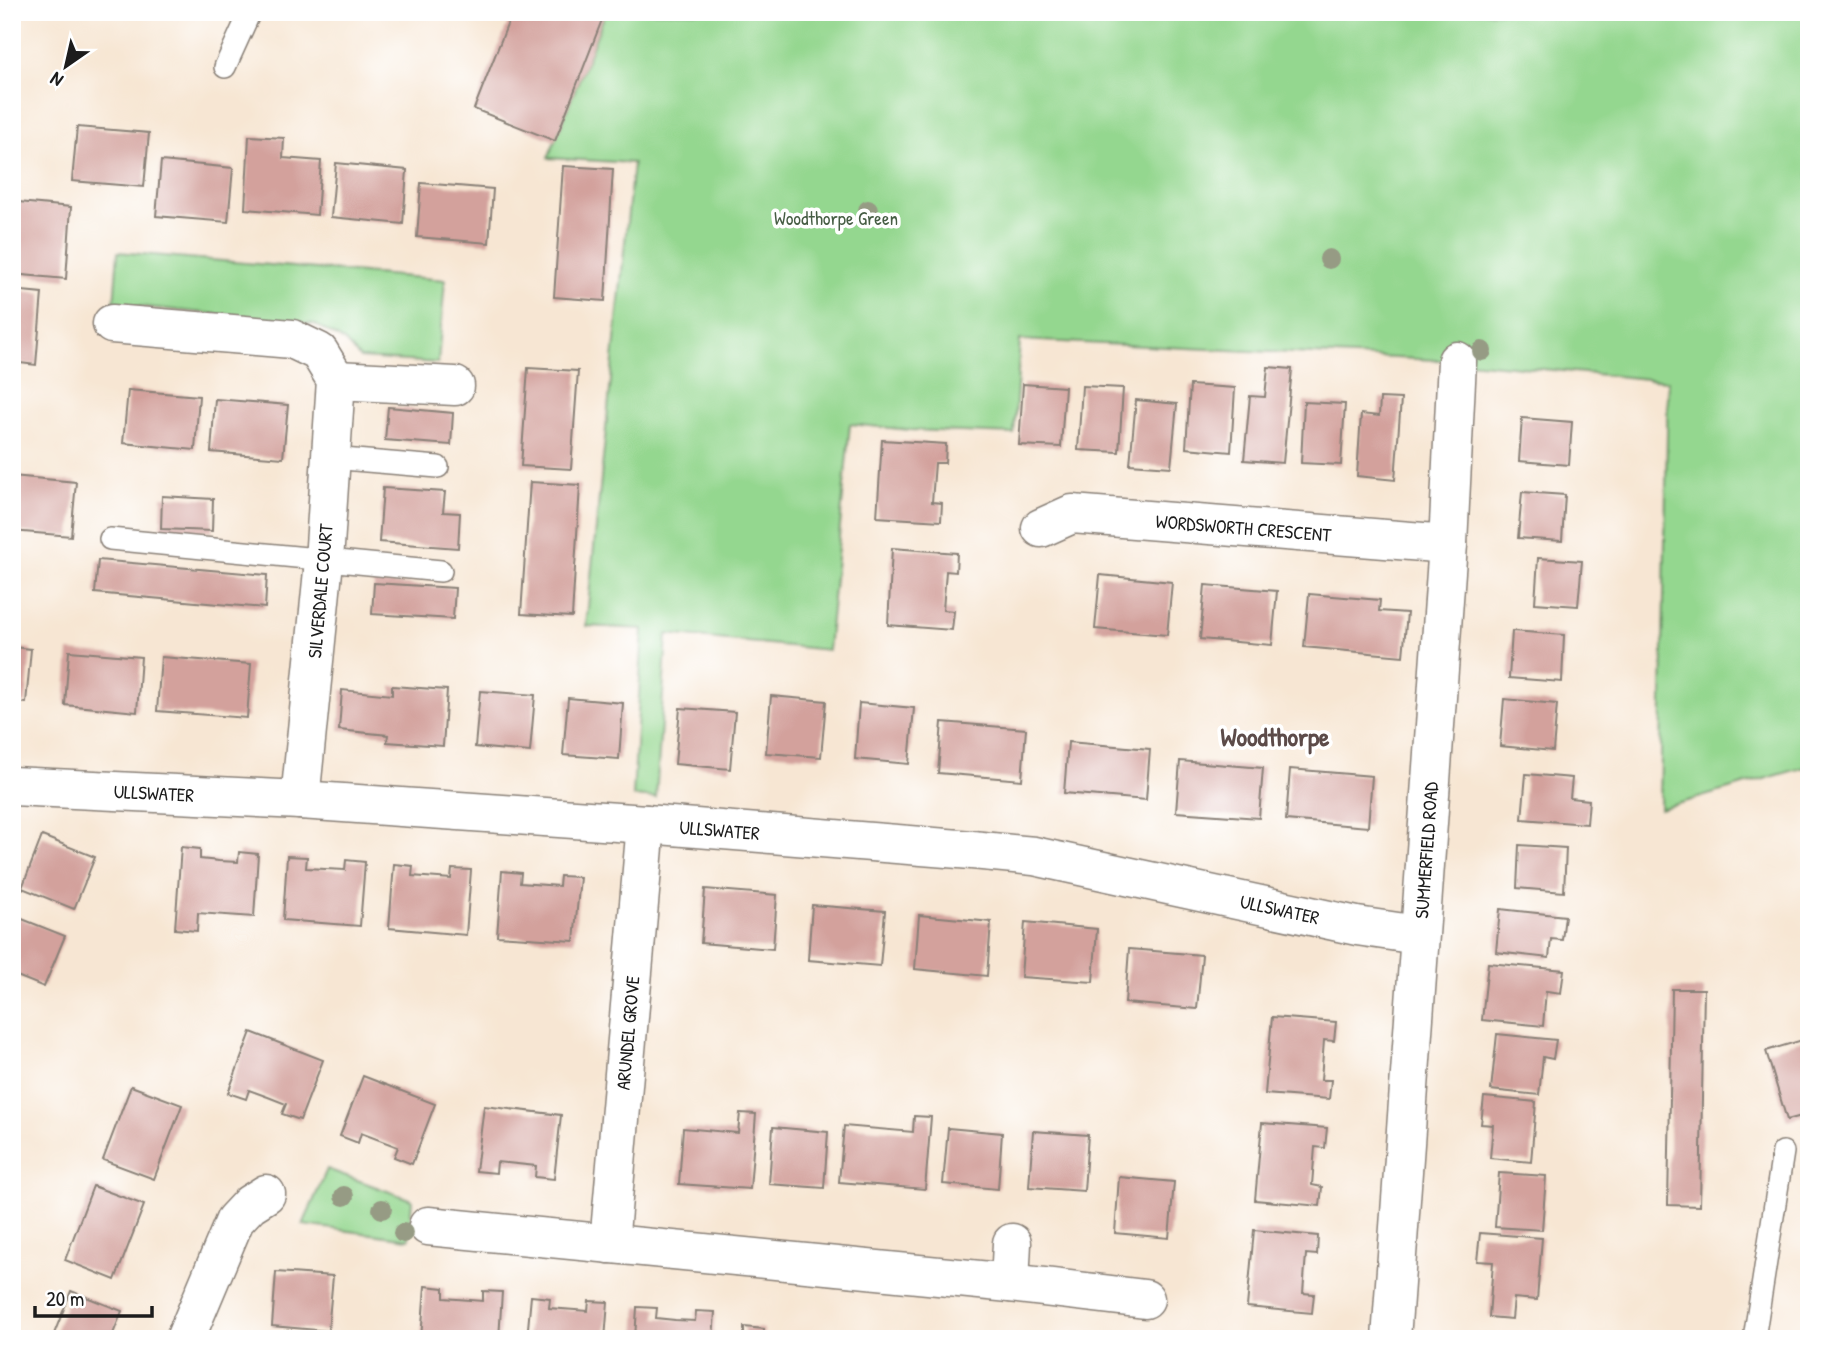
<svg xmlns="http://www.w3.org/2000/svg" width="1821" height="1351" viewBox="0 0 1821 1351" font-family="'Patrick Hand',sans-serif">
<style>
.green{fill:#94d78f;stroke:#587a56;stroke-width:2}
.building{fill:#d3a19c}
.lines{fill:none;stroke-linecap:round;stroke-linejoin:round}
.service-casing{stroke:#8a8178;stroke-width:24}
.minor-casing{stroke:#8a8178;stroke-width:41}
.service{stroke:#fff;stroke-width:21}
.minor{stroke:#fff;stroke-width:38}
.tree{fill:#969b84}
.labels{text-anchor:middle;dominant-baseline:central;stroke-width:7;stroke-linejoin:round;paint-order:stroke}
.park-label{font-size:19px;fill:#465d44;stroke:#fff}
.street-label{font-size:19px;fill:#1c1c1c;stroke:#fff}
.district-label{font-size:26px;font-weight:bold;fill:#5c4b49;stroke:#fff}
</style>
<rect width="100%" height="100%" fill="#fff"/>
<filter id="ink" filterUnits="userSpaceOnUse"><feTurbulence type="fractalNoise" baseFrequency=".0143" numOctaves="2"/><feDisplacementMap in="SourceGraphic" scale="14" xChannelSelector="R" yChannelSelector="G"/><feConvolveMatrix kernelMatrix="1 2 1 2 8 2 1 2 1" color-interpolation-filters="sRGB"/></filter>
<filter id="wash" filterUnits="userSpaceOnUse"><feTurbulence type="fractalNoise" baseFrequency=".00686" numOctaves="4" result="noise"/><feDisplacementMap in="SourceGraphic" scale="28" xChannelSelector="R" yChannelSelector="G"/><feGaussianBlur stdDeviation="1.57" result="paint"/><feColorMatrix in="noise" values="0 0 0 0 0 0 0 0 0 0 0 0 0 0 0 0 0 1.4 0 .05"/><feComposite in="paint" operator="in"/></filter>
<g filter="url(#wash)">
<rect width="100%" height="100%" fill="#f7e6d3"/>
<g class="green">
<polygon points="606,12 1043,12 1054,18 1229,12 1809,12 1809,766 1660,809 1668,381 1457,361 1020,340 1014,434 910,430 850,424 828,650 667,634 656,798 633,796 643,629 586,626 633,163 548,158"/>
<polygon points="118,252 445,280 438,363 360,358 344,341 314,324 114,304"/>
<polygon points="327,1169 412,1200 409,1239 303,1225"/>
</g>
<g id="blocks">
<g class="building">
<polygon points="505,12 605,12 555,141 474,109 511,15"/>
<polygon points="77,127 149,133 144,187 72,181"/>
<polygon points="249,136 284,138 283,158 321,161 317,215 245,209"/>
<polygon points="161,161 233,168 228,222 156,216"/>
<polygon points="336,163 407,170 403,224 331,217"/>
<polygon points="563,166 613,169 605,301 554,297"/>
<polygon points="421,183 493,189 489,243 417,237"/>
<polygon points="18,202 71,207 66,279 12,274"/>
<polygon points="12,290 42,293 36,365 12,362"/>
<polygon points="1268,367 1292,369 1283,463 1244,460 1250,396 1265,397"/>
<polygon points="528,368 578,371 571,469 521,466"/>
<polygon points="1023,384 1065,387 1061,447 1019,445"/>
<polygon points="1190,385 1235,388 1231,452 1186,448"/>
<polygon points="1082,386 1123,388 1119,452 1078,450"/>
<polygon points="128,390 199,396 195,450 123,443"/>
<polygon points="1380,398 1401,399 1395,480 1357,476 1361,414 1379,416"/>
<polygon points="215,399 288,405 283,458 211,452"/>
<polygon points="1136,400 1177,404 1171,467 1130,464"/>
<polygon points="1304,402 1345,404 1341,465 1301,463"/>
<polygon points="388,407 453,413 451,445 385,440"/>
<polygon points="1522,418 1572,422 1569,465 1519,461"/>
<polygon points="882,440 946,444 945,463 935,463 932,502 942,503 941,521 877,517"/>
<polygon points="12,476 76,482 71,536 12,531"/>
<polygon points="530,482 580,485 572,617 521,614"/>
<polygon points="383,488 445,492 443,512 460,513 458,548 379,542"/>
<polygon points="1522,492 1565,495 1562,541 1518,538"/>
<polygon points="162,496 213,499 212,531 161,529"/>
<polygon points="892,548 957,553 956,572 946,571 943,610 954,611 952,630 888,625"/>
<polygon points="1538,558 1582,561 1578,606 1535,603"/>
<polygon points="98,560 267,575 265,608 95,593"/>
<polygon points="1100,575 1172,582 1167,635 1095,629"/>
<polygon points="374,583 455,588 453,619 372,614"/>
<polygon points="1205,585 1277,591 1272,645 1200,639"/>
<polygon points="1309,594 1380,600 1379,611 1407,613 1403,656 1304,647"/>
<polygon points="1512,631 1564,635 1562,682 1509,678"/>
<polygon points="12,647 31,649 26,703 12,702"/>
<polygon points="69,651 141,657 137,712 65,705"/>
<polygon points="161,657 251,664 247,718 157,711"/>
<polygon points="392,686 447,690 443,746 387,742 388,735 339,730 342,690 392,695"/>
<polygon points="480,691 535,695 530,752 475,747"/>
<polygon points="771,696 826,701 821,757 766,753"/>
<polygon points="568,698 623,703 619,759 563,755"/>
<polygon points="1504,699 1557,704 1553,751 1500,746"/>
<polygon points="859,703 914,708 909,764 855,759"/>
<polygon points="680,708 735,712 730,769 675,764"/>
<polygon points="942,722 1026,729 1022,780 938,773"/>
<polygon points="1068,742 1150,749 1146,800 1064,793"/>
<polygon points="1180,761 1263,768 1259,818 1176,812"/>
<polygon points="1290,769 1372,776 1368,827 1286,820"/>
<polygon points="1526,774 1572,778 1570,798 1589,800 1587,824 1522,819"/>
<polygon points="42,836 95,857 74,909 22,888"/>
<polygon points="1519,845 1566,848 1564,892 1517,888"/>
<polygon points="181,847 200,849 200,859 219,861 238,862 239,852 258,854 254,917 198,913 197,931 175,929"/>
<polygon points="287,856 307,857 306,868 345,870 346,860 365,862 360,926 283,920"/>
<polygon points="394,864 413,866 412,876 451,879 452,869 471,870 466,935 389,928"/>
<polygon points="502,871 521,873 520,883 559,886 560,876 580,877 574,941 497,936"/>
<polygon points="705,889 777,895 773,949 701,943"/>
<polygon points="812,905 885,911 880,966 808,960"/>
<polygon points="1500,909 1565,916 1562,940 1551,939 1549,958 1496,952"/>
<polygon points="12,915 65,936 44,987 12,974"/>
<polygon points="919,915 991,922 987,976 915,969"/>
<polygon points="1025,922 1097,929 1093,982 1021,977"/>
<polygon points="1129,949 1202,955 1197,1009 1125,1003"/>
<polygon points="1488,963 1564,970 1561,993 1546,991 1543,1026 1482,1020"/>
<polygon points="1672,989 1704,989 1700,1206 1668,1205"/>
<polygon points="1272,1017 1336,1022 1334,1041 1324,1040 1321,1080 1331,1080 1329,1099 1265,1094"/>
<polygon points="251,1032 323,1060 300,1120 282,1114 286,1104 268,1097 249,1090 246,1099 228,1093"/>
<polygon points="1497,1034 1556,1040 1553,1059 1543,1057 1539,1095 1491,1090"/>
<polygon points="1809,1038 1809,1114 1787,1120 1766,1051"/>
<polygon points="363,1076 435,1104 412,1164 394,1157 398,1147 361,1133 358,1143 340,1136"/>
<polygon points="131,1086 182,1105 154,1179 103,1160"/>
<polygon points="1484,1097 1536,1102 1531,1162 1490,1158 1493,1125 1481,1124"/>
<polygon points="484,1106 561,1115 554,1179 535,1177 536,1166 497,1162 496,1173 476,1171"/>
<polygon points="740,1113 756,1114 750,1189 679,1184 683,1128 738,1133"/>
<polygon points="914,1116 931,1117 925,1189 839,1182 844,1126 913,1132"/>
<polygon points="1262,1123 1327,1128 1325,1148 1315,1147 1312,1185 1322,1187 1320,1206 1255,1200"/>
<polygon points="773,1127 828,1132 824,1188 769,1184"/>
<polygon points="948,1128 1002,1133 998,1189 943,1184"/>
<polygon points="1033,1131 1088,1135 1084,1191 1029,1187"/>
<polygon points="1499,1173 1546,1176 1542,1230 1495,1227"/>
<polygon points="1119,1177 1174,1182 1169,1238 1115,1233"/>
<polygon points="93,1186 144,1205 115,1280 65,1260"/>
<polygon points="1254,1230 1318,1236 1317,1255 1306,1254 1303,1293 1314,1294 1312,1313 1247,1307"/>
<polygon points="1480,1233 1542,1238 1537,1300 1514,1298 1512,1319 1489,1317 1493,1262 1477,1261"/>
<polygon points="276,1272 333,1276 328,1331 272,1326"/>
<polygon points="425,1286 444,1288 444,1298 483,1301 483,1291 502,1292 499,1339 421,1339"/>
<polygon points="71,1291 122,1311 111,1339 52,1339"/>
<polygon points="531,1296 550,1298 549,1308 588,1311 589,1301 608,1302 605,1339 527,1339"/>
<polygon points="637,1307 657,1308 656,1318 675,1320 695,1321 696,1311 715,1312 713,1339 635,1339"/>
<polygon points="744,1327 764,1329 763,1339 744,1339"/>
</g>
</g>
</g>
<g filter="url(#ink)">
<use href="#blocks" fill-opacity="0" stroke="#8a8178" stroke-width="2"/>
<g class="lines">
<defs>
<g id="service">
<polyline points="225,67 250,12"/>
<polyline points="331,458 438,467"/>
<polyline points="110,539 441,571"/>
<polyline points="1754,1339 1783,1152"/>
</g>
<g id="minor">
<polyline points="112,324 292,339 319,352 336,380 324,561 300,800"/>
<polyline points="336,380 455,386"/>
<path id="s1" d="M1041,528L1072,514L1448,544"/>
<path id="s2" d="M12,786L300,800L646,824L972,850L1034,856L1357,926L1418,935"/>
<polyline points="428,1226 1010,1283 1145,1299"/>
<path id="s3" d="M609,1244L646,824"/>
<polyline points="1010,1283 1012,1243"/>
<polyline points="185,1339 235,1220 250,1204 266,1194"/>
<path id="s4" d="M1391,1339L1448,544L1457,361"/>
</g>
</defs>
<use href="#service" class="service-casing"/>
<use href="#minor" class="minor-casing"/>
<use href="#service" class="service"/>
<use href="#minor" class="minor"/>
</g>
<g class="tree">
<circle cx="868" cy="210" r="10"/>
<circle cx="1329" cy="259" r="10"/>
<circle cx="1482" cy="351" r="10"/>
<circle cx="344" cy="1196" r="10"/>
<circle cx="382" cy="1209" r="10"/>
<circle cx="403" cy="1233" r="10"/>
</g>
</g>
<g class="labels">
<g class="park-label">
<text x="836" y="218">Woodthorpe Green</text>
</g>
<g class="street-label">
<text stroke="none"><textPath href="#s1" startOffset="206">WORDSWORTH CRESCENT</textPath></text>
<text transform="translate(320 591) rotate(-85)">SILVERDALE COURT</text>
<text stroke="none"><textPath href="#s2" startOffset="142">ULLSWATER</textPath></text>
<text stroke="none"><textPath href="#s2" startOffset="709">ULLSWATER</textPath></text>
<text stroke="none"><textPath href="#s4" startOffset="490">SUMMERFIELD ROAD</textPath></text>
<text stroke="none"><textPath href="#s2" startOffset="1276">ULLSWATER</textPath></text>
<text stroke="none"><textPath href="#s3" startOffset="212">ARUNDEL GROVE</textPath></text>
</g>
<g class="district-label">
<text x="1275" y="736">Woodthorpe</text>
</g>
</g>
<rect width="1821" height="1351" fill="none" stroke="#fff" stroke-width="42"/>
<g transform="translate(66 66) rotate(214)" stroke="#ffffff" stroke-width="5" paint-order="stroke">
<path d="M0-5L12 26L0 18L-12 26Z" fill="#1c1c1c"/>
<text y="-10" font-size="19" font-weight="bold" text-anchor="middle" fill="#1c1c1c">N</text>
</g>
<path d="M35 1306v10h117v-10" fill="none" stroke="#1c1c1c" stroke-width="3.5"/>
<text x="46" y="1306" font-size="21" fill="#1c1c1c" stroke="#ffffff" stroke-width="5" paint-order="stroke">20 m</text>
</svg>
